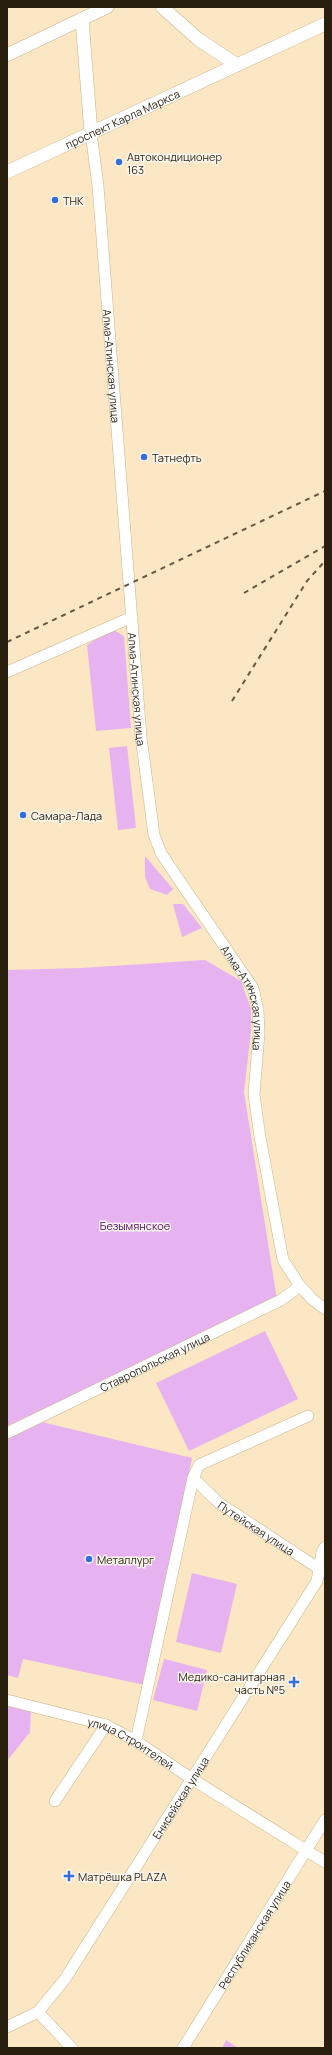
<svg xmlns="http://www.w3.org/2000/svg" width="332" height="2055" viewBox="0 0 332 2055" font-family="Manrope,sans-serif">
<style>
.green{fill:#e6b3f0}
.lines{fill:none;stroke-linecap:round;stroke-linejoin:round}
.minor-casing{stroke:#cbb288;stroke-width:12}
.major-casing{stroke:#cbb288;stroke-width:14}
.minor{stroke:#fff;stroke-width:11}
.major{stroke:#fff;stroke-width:13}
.rail{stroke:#645842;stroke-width:2;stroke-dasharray:5 5;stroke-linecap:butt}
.poi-dot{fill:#326fdd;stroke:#fbf6ee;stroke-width:1.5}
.labels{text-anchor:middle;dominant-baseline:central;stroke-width:3;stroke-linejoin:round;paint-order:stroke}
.street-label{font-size:11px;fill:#281f0e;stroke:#fbf6ee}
.poi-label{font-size:11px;fill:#281f0e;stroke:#fbf6ee;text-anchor:start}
.park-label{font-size:11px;fill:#50035c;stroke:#fbf6ee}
</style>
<rect width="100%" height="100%" fill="#fbe7c4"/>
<g class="green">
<polygon points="115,631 124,636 131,728 96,731 87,645 103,635"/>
<polygon points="127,746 136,828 118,830 109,748"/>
<polygon points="145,856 173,889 167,895 150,889 145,877"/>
<polygon points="173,904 183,904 202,928 182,937"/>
<polygon points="205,960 241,981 251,1009 251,1031 244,1092 277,1300 7,1426 7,970 81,968"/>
<polygon points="265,1331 298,1399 189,1451 156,1383"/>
<polygon points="42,1422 192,1458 145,1685 23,1659 18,1678 7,1675 7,1439"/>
<polygon points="192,1573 237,1584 221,1653 176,1642"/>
<polygon points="164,1659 207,1670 197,1711 153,1700"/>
<polygon points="7,1700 31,1708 30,1732 7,1761"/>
<polygon points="226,2040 238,2048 222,2048"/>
</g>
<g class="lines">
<defs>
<g id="minor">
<path id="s1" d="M91,133L98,186L141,737L154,835L161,853L179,880L253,988L258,1010L259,1033L254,1094L260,1137L283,1260L300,1286L312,1299L325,1309"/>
<polyline points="7,672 132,617"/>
<path id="s2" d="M7,1433L281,1300L300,1286"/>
<path id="s3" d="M193,1478L219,1503L324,1572"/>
<path id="s4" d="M7,1700L106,1725L136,1741L192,1779L325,1862"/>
<polyline points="136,1741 193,1478 199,1465 308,1416"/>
<polyline points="55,1801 106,1725"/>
<polyline points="38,2012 72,2048"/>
<path id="s5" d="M7,2027L38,2012L65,1979L317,1581L322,1552L325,1547"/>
<path id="s6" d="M183,2048L325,1820"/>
</g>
<g id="major">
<polyline points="162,7 198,39 237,65"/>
<polyline points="82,20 91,133"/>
<polyline points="7,55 107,7"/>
<path id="s7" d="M7,172L325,24"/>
</g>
</defs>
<use href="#minor" class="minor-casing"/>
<use href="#major" class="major-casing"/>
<use href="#minor" class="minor"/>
<use href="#major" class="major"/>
<g class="rail">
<polyline points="244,593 325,546"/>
<polyline points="7,642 325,491"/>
<polyline points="232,701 307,581 325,561"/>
</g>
</g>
<g class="poi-dot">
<circle cx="119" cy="162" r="4"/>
<circle cx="55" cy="200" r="4"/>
<circle cx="144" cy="457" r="4"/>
<circle cx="23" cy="815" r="4"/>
<circle cx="89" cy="1559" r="4"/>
<path d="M292 1676h4v4h4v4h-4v4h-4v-4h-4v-4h4z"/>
<path d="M67 1870h4v4h4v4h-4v4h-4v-4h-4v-4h4z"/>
</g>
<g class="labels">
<g class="street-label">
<text stroke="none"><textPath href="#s7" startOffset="127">проспект Карла Маркса</textPath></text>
<text stroke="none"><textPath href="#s1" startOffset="234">Алма-Атинская улица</textPath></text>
<text stroke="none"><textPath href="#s1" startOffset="558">Алма-Атинская улица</textPath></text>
<text stroke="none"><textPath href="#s1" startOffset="894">Алма-Атинская улица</textPath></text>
<text stroke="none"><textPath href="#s2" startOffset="164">Ставропольская улица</textPath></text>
<text stroke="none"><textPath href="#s3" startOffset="81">Путейская улица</textPath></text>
<text stroke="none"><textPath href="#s4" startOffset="132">улица Строителей</textPath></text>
<text stroke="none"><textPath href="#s5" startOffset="292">Енисейская улица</textPath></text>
<text stroke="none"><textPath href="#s6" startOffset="134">Республиканская улица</textPath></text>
</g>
<g class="poi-label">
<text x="127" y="156">Автокондиционер<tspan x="127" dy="13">163</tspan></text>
<text x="63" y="200">ТНК</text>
<text x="152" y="457">Татнефть</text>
<text x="31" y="815">Самара-Лада</text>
<text x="97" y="1559">Металлург</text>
<text x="285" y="1676" text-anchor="end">Медико-санитарная<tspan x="285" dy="13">часть №5</tspan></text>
<text x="78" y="1876">Матрёшка PLAZA</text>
</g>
<g class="park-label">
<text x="135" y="1225">Безымянское</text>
</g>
</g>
<rect width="332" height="2055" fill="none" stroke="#281f0e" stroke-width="16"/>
</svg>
